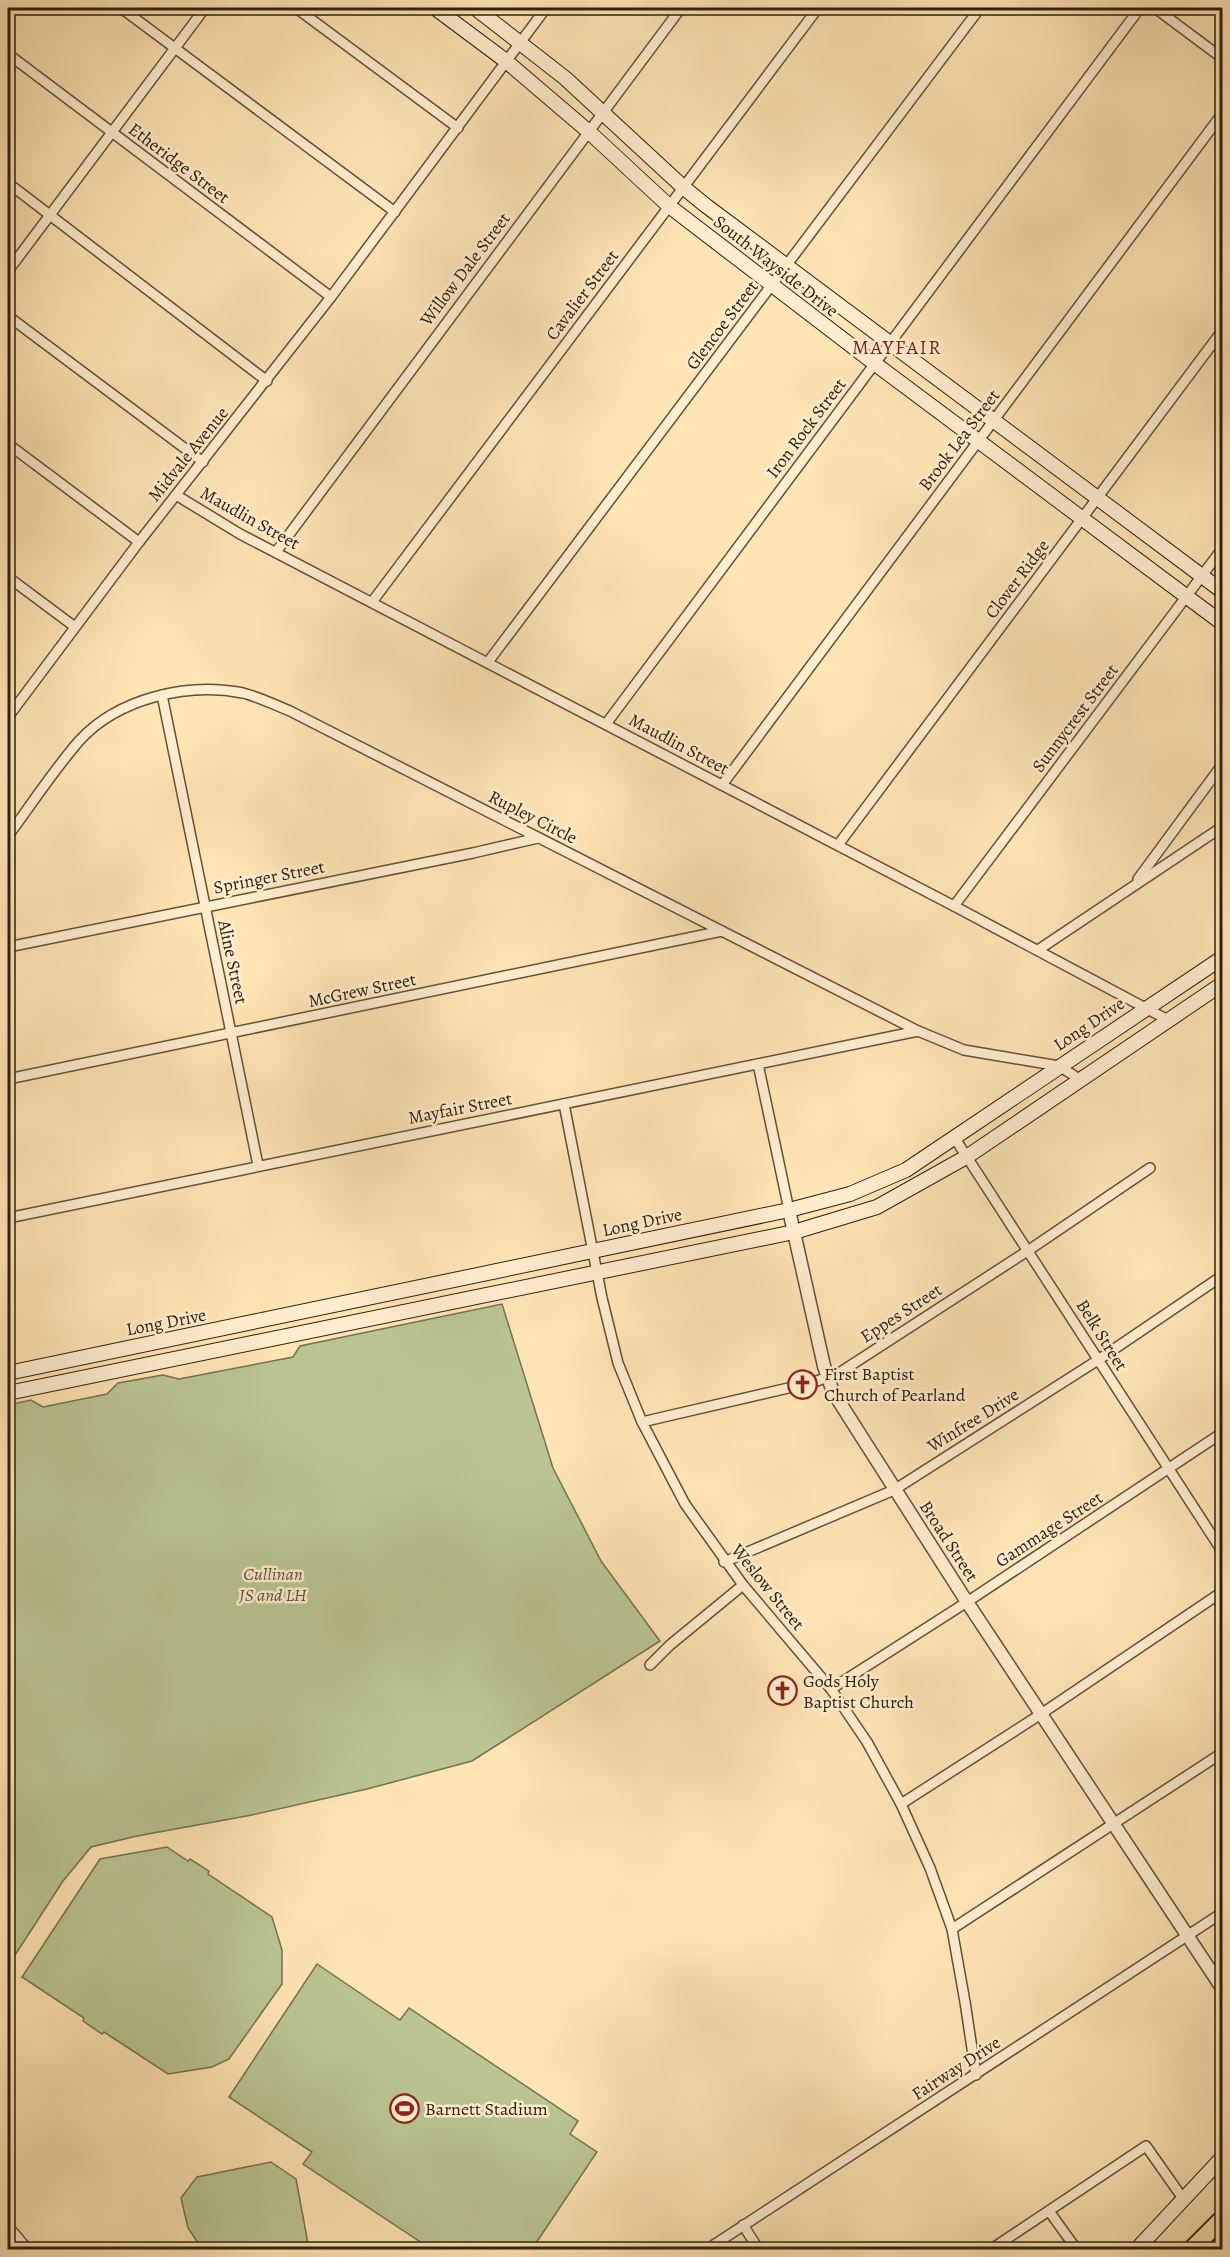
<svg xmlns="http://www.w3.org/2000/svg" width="1230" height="2257" viewBox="0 0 1230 2257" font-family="Alegreya,serif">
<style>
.green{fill:#bac592;stroke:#74724e;stroke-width:1.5}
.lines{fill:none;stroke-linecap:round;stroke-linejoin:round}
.minor-casing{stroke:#625136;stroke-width:12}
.tertiary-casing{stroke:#625136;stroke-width:15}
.secondary-casing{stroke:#2e200b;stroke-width:16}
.motorway-casing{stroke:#2e200b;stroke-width:20}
.minor{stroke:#ffedcf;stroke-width:9}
.tertiary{stroke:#ffedcf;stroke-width:12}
.secondary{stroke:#ffedcf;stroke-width:14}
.motorway{stroke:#ffe4b5;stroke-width:16}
.labels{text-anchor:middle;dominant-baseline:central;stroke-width:5;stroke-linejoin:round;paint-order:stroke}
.street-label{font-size:18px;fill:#2e200b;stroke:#ffedcf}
.poi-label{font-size:18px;fill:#2e200b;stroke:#ffedcf;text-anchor:start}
.park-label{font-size:18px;font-style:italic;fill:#585234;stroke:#ffedcf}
.neighbourhood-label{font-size:20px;letter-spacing:1.5px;fill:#7a1f14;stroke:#ffedcf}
</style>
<rect width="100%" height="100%" fill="#ffe4b5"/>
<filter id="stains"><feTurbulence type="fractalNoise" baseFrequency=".00333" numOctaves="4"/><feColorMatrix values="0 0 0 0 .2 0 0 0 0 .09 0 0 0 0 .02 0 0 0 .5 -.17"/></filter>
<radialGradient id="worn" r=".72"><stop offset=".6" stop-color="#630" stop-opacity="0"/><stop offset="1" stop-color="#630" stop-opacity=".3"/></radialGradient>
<g class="green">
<polygon points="502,1304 553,1468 601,1561 660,1641 472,1761 367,1789 252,1815 137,1836 91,1847 63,1881 8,1966 8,1405 31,1400 43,1407 107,1394 118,1383 163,1375 179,1379 293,1357 300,1346"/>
<polygon points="167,1847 188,1861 190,1859 209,1871 208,1874 272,1917 282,1950 282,1984 229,2059 212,2067 168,2074 104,2032 102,2034 83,2021 84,2018 22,1977 100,1859"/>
<polygon points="317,1964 400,2020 409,2008 578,2121 570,2134 597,2152 532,2249 431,2249 303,2164 312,2152 229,2097"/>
<polygon points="271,2162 296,2179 309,2249 202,2249 188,2228 181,2198 197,2177"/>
</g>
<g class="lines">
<defs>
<g id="minor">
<polyline points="121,8 395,212"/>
<polyline points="296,8 458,128"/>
<polyline points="1155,8 1222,58"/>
<polyline points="8,54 331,297"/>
<polyline points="8,183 267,381"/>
<polyline points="8,271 205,8"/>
<polyline points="8,316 203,462"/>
<polyline points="8,444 139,542"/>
<polyline points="176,495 240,534 954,906 1168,1020"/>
<polyline points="276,552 681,8"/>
<polyline points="8,577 75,627"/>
<polyline points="372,602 818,8"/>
<polyline points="488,662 980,8"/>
<polyline points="162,695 258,1165"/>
<polyline points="8,717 139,542 331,297 546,8"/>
<polyline points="606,724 1140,8"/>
<polyline points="722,785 1222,114"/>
<path d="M8,836C31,805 53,771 79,741C118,698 188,682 243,693C259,697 275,705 290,711L918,1031L964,1050L1059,1066L1081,1080"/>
<polyline points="838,845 1222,331"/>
<polyline points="1138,879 1222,765"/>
<polyline points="954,906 1222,549"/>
<polyline points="8,947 473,853 538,838"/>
<polyline points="1038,950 1222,827"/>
<polyline points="758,1064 789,1210"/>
<polyline points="8,1079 722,931"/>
<polyline points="564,1104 602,1298 618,1363 642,1422 685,1504 743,1585 831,1689 867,1742 901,1804 930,1868 952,1929 965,2002 976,2075"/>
<polyline points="954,1137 1222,1551"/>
<polyline points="8,1218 918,1031"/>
<polyline points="642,1422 814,1382 839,1373 1029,1250 1150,1168"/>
<polyline points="724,1562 894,1490 1098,1360 1222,1276"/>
<polyline points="650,1665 670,1645 743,1585"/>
<polyline points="831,1689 967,1602 1222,1433"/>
<polyline points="901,1804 1041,1714 1222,1592"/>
<polyline points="952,1929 1222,1753"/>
<polyline points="1049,2211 1077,2250"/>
<polyline points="743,2225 759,2250"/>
<polyline points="8,2226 28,2250"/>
<polyline points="706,2250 1222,1913"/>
<polyline points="990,2250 1146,2146 1184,2200"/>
</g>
<polyline id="tertiary" points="789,1210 824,1366 833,1392 967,1602 1222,1988"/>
<g id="secondary">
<polyline points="435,8 506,61 588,131 669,206 874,363 1222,623"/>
<polyline points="475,8 565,78 683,187 705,205 1222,591"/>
<polyline points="8,1373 789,1210 850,1194 906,1170 1222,958"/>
<polyline points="8,1393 794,1232 877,1207 968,1156 1222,984"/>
<polyline points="1136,2250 1222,2158"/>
</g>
<polyline id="motorway" points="1191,2250 1222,2219"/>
</defs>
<use href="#minor" class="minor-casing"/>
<use href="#tertiary" class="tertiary-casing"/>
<use href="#secondary" class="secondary-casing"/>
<use href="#motorway" class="motorway-casing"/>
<use href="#minor" class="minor"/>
<use href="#tertiary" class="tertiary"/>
<use href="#secondary" class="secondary"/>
<use href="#motorway" class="motorway"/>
</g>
<defs>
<symbol id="church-ring" viewBox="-11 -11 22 22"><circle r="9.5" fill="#ffedcf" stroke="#8f2418" stroke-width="1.5"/><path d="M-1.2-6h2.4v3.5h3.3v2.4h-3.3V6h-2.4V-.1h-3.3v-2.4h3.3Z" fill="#8f2418"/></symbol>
<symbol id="stadium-ring" viewBox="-11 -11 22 22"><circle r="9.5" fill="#ffedcf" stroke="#8f2418" stroke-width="1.5"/><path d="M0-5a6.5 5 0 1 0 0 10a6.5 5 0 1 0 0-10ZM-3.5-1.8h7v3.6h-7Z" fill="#8f2418"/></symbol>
</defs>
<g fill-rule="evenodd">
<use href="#church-ring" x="786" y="1368" width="33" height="33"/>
<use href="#church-ring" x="766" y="1674" width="33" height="33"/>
<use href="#stadium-ring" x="388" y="2092" width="33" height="33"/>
</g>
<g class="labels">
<g class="street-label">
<text transform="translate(179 163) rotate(37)">Etheridge Street</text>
<text transform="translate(776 266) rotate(38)">South Wayside Drive</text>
<text transform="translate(465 269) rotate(-53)">Willow Dale Street</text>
<text transform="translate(582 295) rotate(-53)">Cavalier Street</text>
<text transform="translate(722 325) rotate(-53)">Glencoe Street</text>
<text transform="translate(806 428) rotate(-53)">Iron Rock Street</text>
<text transform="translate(959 440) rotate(-53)">Brook Lea Street</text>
<text transform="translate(188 454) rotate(-51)">Midvale Avenue</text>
<text transform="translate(250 518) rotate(29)">Maudlin Street</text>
<text transform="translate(1017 579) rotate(-53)">Clover Ridge</text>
<text transform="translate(1075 718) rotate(-53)">Sunnycrest Street</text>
<text transform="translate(679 744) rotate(28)">Maudlin Street</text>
<text transform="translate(533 817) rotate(27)">Rupley Circle</text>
<text transform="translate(269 877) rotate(-11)">Springer Street</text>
<text transform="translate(233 962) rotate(78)">Aline Street</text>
<text transform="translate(362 990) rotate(-12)">McGrew Street</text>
<text transform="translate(1089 1024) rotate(-34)">Long Drive</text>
<text transform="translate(460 1108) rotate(-11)">Mayfair Street</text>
<text transform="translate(642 1222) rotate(-12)">Long Drive</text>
<text transform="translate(901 1313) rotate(-33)">Eppes Street</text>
<text transform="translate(166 1322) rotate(-11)">Long Drive</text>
<text transform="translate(1102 1335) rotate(58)">Belk Street</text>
<text transform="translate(973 1420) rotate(-32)">Winfree Drive</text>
<text transform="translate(1049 1529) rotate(-33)">Gammage Street</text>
<text transform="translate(949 1541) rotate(57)">Broad Street</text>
<text transform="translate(768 1587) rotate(51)">Weslow Street</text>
<text transform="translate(956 2068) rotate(-33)">Fairway Drive</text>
</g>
<g class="poi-label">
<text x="824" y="1374">First Baptist<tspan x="824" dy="21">Church of Pearland</tspan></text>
<text x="803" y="1681">Gods Holy<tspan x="803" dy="21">Baptist Church</tspan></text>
<text x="425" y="2109">Barnett Stadium</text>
</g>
<g class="park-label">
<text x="273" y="1574">Cullinan<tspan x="273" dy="21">JS and LH</tspan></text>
</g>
<g class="neighbourhood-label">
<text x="897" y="347">MAYFAIR</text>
</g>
</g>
<rect width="1230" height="2257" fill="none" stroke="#ffe4b5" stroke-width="30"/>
<rect x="9" y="9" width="1212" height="2239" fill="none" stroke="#2e200b" stroke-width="3"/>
<rect x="15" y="15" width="1200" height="2227" fill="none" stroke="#2e200b" stroke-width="1.5"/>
<rect width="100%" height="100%" filter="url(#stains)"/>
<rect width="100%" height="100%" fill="url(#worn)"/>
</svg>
